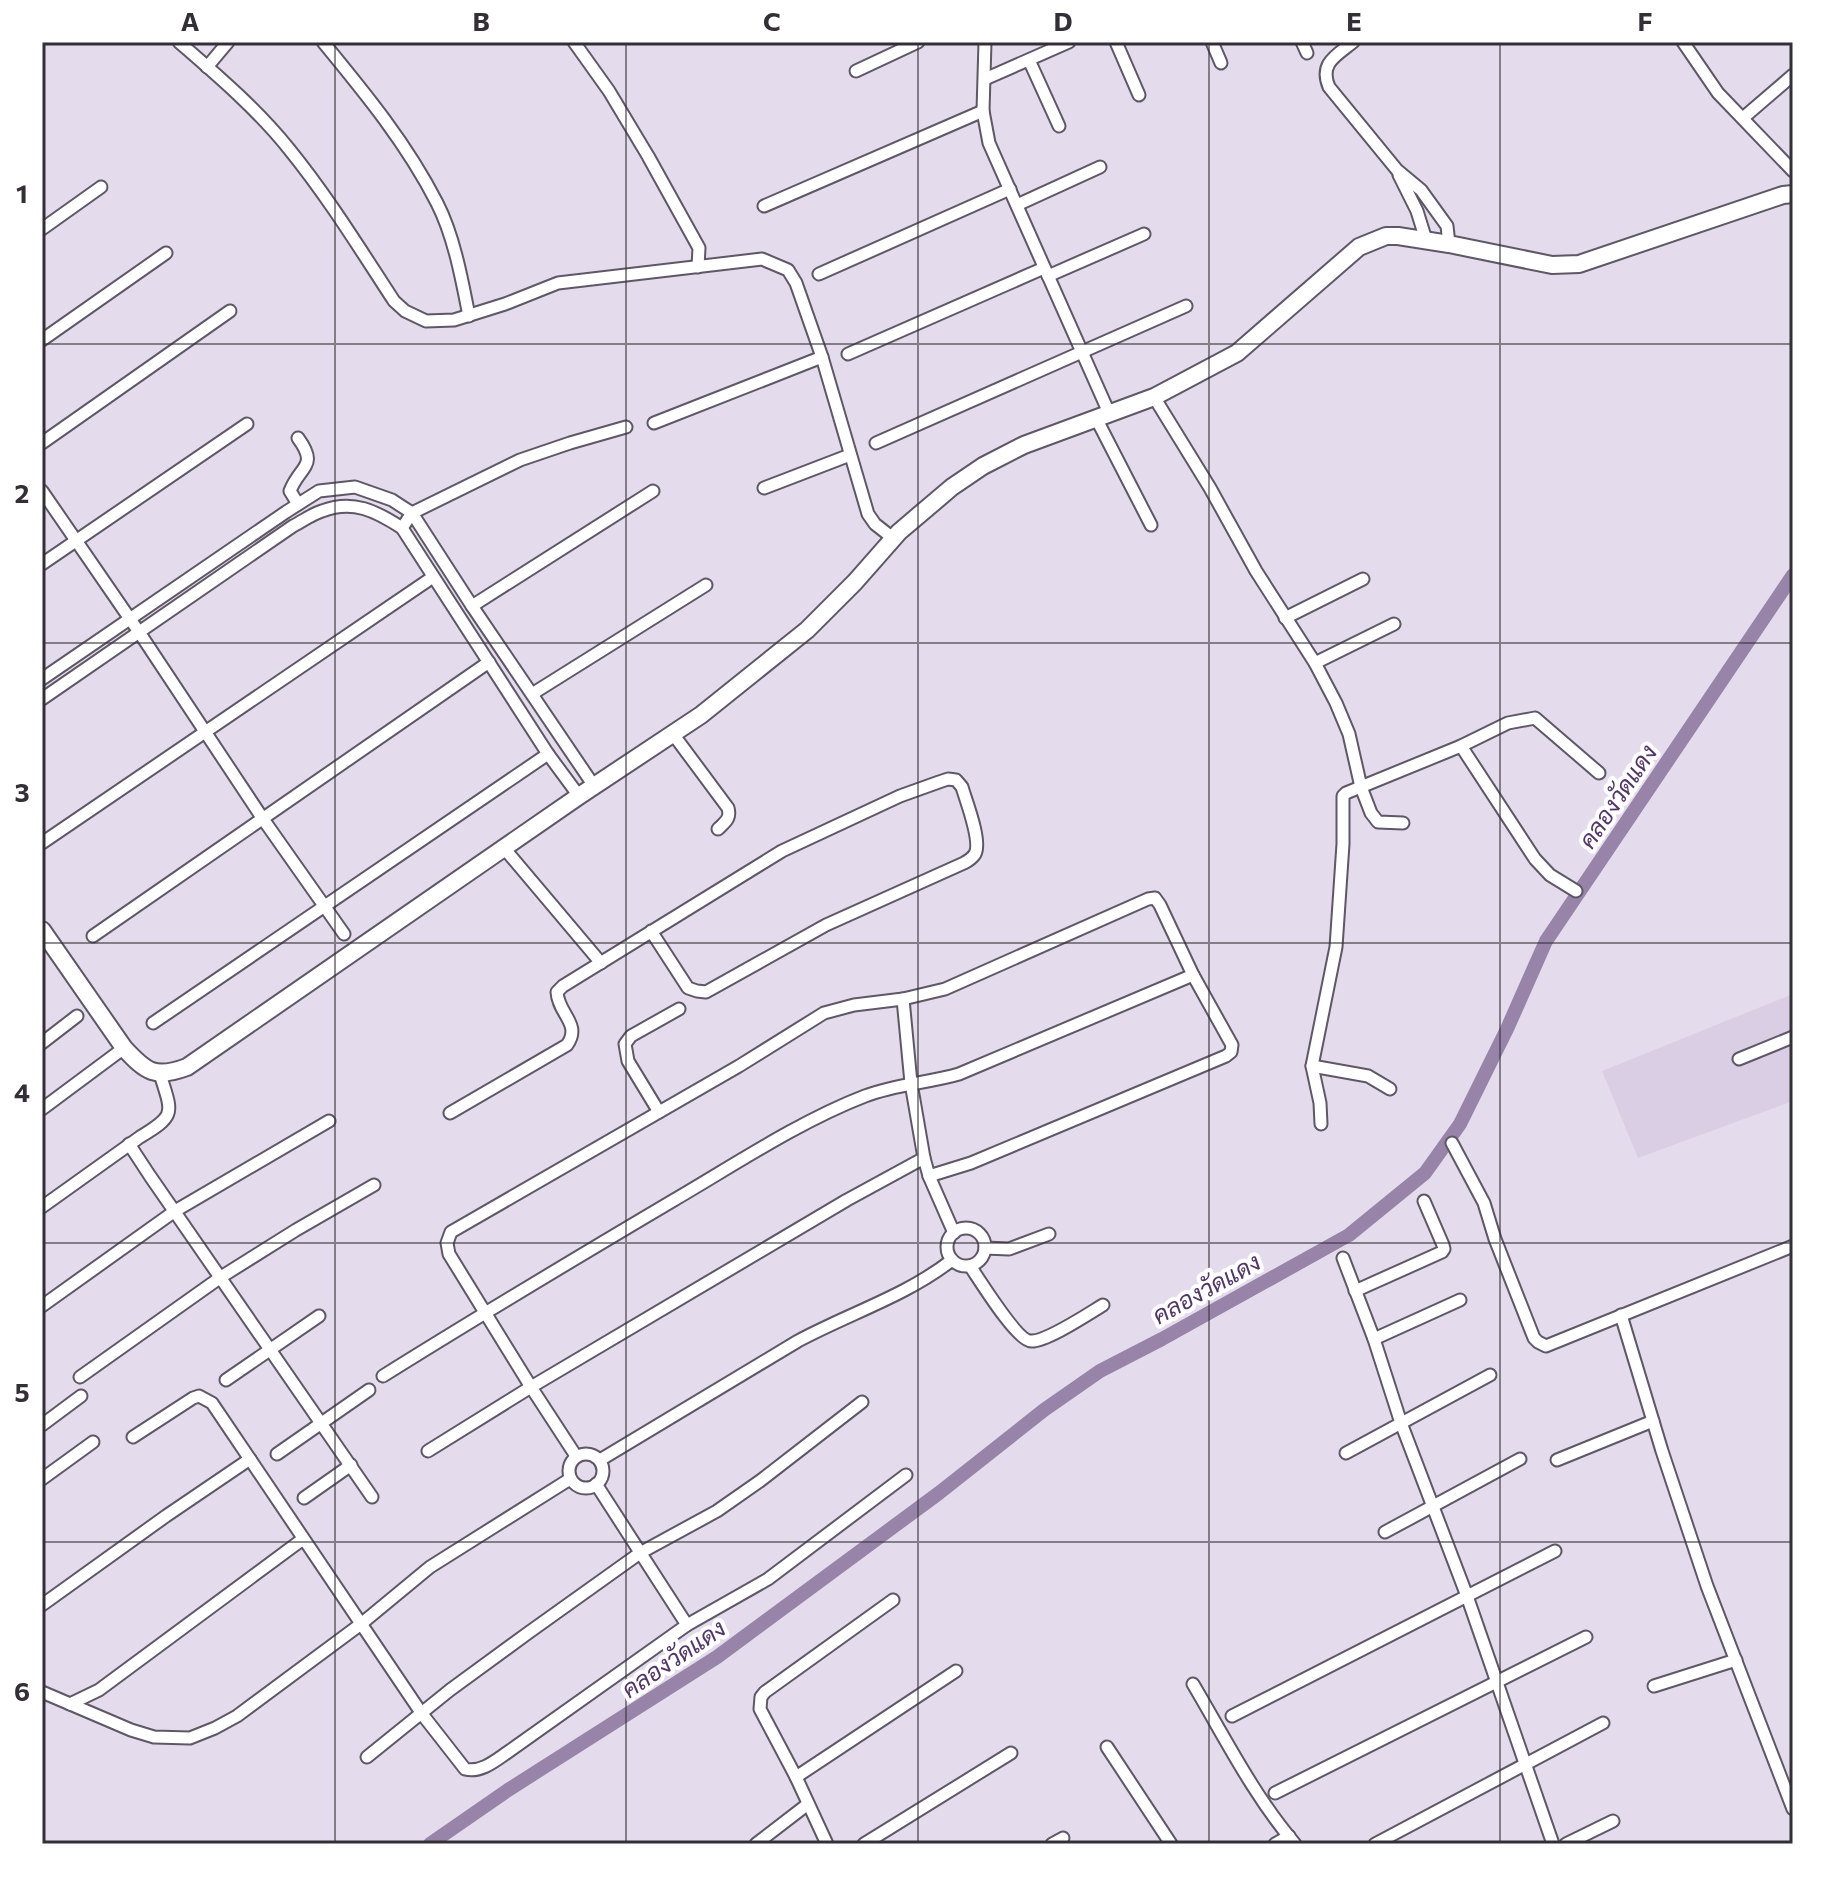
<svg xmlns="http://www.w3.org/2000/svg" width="1835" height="1886" viewBox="0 0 1835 1886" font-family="Commissioner,Sarabun,sans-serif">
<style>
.built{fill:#dacee4}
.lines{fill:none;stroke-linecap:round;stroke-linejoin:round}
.canal{stroke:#9884a9;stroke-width:14}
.street-casing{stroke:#5e5765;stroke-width:15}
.secondary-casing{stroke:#5e5765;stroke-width:20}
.street{stroke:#fff;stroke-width:11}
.secondary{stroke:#fff;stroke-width:16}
.grid{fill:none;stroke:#332f36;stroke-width:2;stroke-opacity:0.55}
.labels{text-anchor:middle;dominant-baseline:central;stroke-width:8;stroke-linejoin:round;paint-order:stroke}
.water-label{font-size:24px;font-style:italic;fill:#523668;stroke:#fff}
.neatline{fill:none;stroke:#332f36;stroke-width:3}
.grid-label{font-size:26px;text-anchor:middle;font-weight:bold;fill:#332f36}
</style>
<rect width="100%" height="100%" fill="#e4dbec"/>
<polygon class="built" points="1793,994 1793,1101 1638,1158 1602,1071"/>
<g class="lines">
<polyline class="canal" points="430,1844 508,1790 717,1657 939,1493 1044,1410 1100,1371 1162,1339 1349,1235 1425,1173 1460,1124 1507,1029 1546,941 1793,575"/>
<defs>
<g id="street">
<path d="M179,42C217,75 257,109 289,149C328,197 360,249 394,301L405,311L426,321L454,320L505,304L558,283L762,259L788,270L796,283L822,357L868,514L875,524L894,539"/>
<path d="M323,42C365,93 407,144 437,203C454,236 462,280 469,316"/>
<polyline points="574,42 609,91 648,156 699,248 698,267"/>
<polyline points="985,42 983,111 989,143 1110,415"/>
<polyline points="1116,42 1139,95"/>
<polyline points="1212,42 1221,63"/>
<polyline points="1302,42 1307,53"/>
<path d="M1353,42C1336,56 1319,63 1329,87L1397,170L1421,190L1447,226L1449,244"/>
<polyline points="1683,42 1718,93 1793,171"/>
<polyline points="1029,60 1059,126"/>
<polyline points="207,67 228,42"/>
<polyline points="856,71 918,42"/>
<polyline points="985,79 1069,42"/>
<polyline points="1743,118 1793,75"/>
<polyline points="1399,175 1417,211 1426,240"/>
<polyline points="1017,205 1100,167"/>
<polyline points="764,206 983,111"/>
<polyline points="42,229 101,187"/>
<polyline points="819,274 1010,189"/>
<polyline points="1048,276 1144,234"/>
<polyline points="42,340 166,253"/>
<polyline points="848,354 1044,268"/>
<polyline points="1154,397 1210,488 1256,571 1315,663 1336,703 1349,734 1361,787 1371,813 1378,822 1403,823"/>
<polyline points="1097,420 1151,525"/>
<polyline points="654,423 822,357"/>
<polyline points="42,443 230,311"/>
<polyline points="876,443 1186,306"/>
<polyline points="764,488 850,455"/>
<polyline points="42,491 139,632 263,819 344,934"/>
<path d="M298,504L290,491C300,465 319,467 298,438"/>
<polyline points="402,528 412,513 520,460 570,443 626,427"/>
<polyline points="42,564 247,424"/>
<polyline points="472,606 653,491"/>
<polyline points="1285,618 1363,579"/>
<polyline points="1315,663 1394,624"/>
<polyline points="42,679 286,512 319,491 355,487 392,500 412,513 472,606 594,786"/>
<polyline points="532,694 706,585"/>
<path d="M42,699L293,526C303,521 312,514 322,511C353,499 376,511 402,528L548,754L579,796"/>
<path d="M673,734L728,808C731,819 725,822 718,829"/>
<polyline points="1461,746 1535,859 1550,875 1576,891"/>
<polyline points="42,843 433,577"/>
<polyline points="504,848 601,963"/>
<polyline points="93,936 489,662"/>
<polyline points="903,999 911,1083 924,1158 929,1176 954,1233"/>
<polyline points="153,1023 548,754"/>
<polyline points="42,1043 77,1016"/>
<polyline points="1739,1059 1793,1037"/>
<polyline points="1312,1066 1368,1076 1390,1089"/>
<polyline points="42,1109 124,1048"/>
<polyline points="659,1112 628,1061 625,1044 631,1036 679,1009"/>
<path d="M450,1113L567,1045C582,1024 558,1014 557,992L563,986L782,851L900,796L939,782L948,779L956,780L962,787C966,801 982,841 975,854C973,857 968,861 964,863L826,925L706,992L697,991L688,988L651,931"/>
<polyline points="1321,1124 1320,1103 1312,1066 1336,947 1343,844 1343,796 1346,793 1461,746 1508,723 1535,718 1599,773"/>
<polyline points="1452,1143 1484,1203 1495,1239 1534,1338 1538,1342 1546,1346 1793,1246"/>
<polyline points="129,1144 150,1176 372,1497"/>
<path d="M42,1207L140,1137C177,1115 172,1113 160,1074"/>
<circle cx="966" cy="1247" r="19"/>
<polyline points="985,1248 1009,1249 1049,1234"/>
<polyline points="1343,1258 1374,1339 1401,1423 1467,1596 1553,1844"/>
<path d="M970,1266C979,1279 1017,1341 1031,1341C1046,1342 1088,1314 1103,1305"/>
<polyline points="1355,1291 1442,1252 1444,1249 1443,1245 1424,1201"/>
<polyline points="42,1306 175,1211 329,1121"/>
<polyline points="1621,1315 1662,1451 1707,1586 1793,1809"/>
<polyline points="1374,1339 1460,1300"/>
<path d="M383,1376C479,1316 576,1258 674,1200C734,1165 800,1121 865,1096C896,1084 928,1083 959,1074L1193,975"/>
<polyline points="80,1377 221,1277 296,1230 374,1185"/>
<polyline points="226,1380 319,1316"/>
<polyline points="42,1425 81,1396"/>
<path d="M133,1437L193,1398L199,1396L212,1403L422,1714L465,1769C481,1773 495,1761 508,1752L687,1625L768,1579L906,1475"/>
<polyline points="428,1451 531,1387 847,1200 924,1158"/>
<polyline points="1346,1453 1490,1375"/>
<circle cx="586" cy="1471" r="17"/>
<polyline points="277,1454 369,1390"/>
<polyline points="576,1456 531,1387 449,1254 447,1243 451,1232 739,1066 824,1013 854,1005 903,999 945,989 1148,899 1155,898 1160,905 1193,975 1232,1045 1231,1052 1226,1056 971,1163 929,1176"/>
<path d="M600,1460L798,1341C850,1313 906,1296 952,1260"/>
<polyline points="1557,1460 1653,1421"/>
<polyline points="42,1479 93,1442"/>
<polyline points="596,1484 687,1625"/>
<polyline points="304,1498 351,1465"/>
<polyline points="1385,1532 1520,1459"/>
<polyline points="42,1605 166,1516 250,1459"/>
<path d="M1193,1684C1225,1738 1254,1796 1295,1844"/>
<polyline points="1654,1686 1736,1660"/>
<polyline points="42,1692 131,1730 154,1737 190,1738 215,1728 237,1716 361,1624 430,1567 570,1479"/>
<polyline points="70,1704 99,1690 303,1539"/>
<polyline points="1232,1716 1555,1551"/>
<polyline points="1107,1747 1171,1844"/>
<polyline points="367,1757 450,1690 528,1633 640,1553 717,1511 760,1481 862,1402"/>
<polyline points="796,1777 956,1671"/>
<polyline points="1275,1793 1586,1637"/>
<polyline points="756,1844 808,1804"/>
<polyline points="827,1844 796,1777 760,1709 761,1697 765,1692 893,1600"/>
<polyline points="864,1844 1011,1753"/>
<polyline points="1052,1844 1063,1838"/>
<polyline points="1275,1844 1289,1836"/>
<polyline points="1375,1844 1603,1723"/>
<polyline points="1566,1844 1613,1821"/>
</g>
<path id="secondary" d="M42,930L124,1048C146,1072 155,1079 187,1067L579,796L701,715L807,630L855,582L899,532L952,487L983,466L1024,445L1154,397L1237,353L1359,247L1386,236H1398L1449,244L1552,265L1579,264L1783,195L1793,194"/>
</defs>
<use href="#street" class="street-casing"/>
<use href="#secondary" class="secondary-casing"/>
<use href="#street" class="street"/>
<use href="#secondary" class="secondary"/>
</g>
<path class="grid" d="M335,42V1844M626,42V1844M918,42V1844M1209,42V1844M1500,42V1844M42,344H1793M42,643H1793M42,943H1793M42,1243H1793M42,1542H1793"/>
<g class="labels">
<g class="water-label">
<text transform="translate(1617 796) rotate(-56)">คลองวัดแดง</text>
<text transform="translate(1206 1288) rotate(-29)">คลองวัดแดง</text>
<text transform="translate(673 1658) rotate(-34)">คลองวัดแดง</text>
</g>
</g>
<rect width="1835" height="1886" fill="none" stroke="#ffffff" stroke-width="88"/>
<rect x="44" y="44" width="1747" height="1798" class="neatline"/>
<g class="grid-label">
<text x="190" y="31">A</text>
<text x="481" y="31">B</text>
<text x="772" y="31">C</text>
<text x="1063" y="31">D</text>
<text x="1354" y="31">E</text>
<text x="1645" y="31">F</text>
<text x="22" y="203">1</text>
<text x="22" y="503">2</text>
<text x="22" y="802">3</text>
<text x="22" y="1102">4</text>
<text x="22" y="1402">5</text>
<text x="22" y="1701">6</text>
</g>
</svg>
